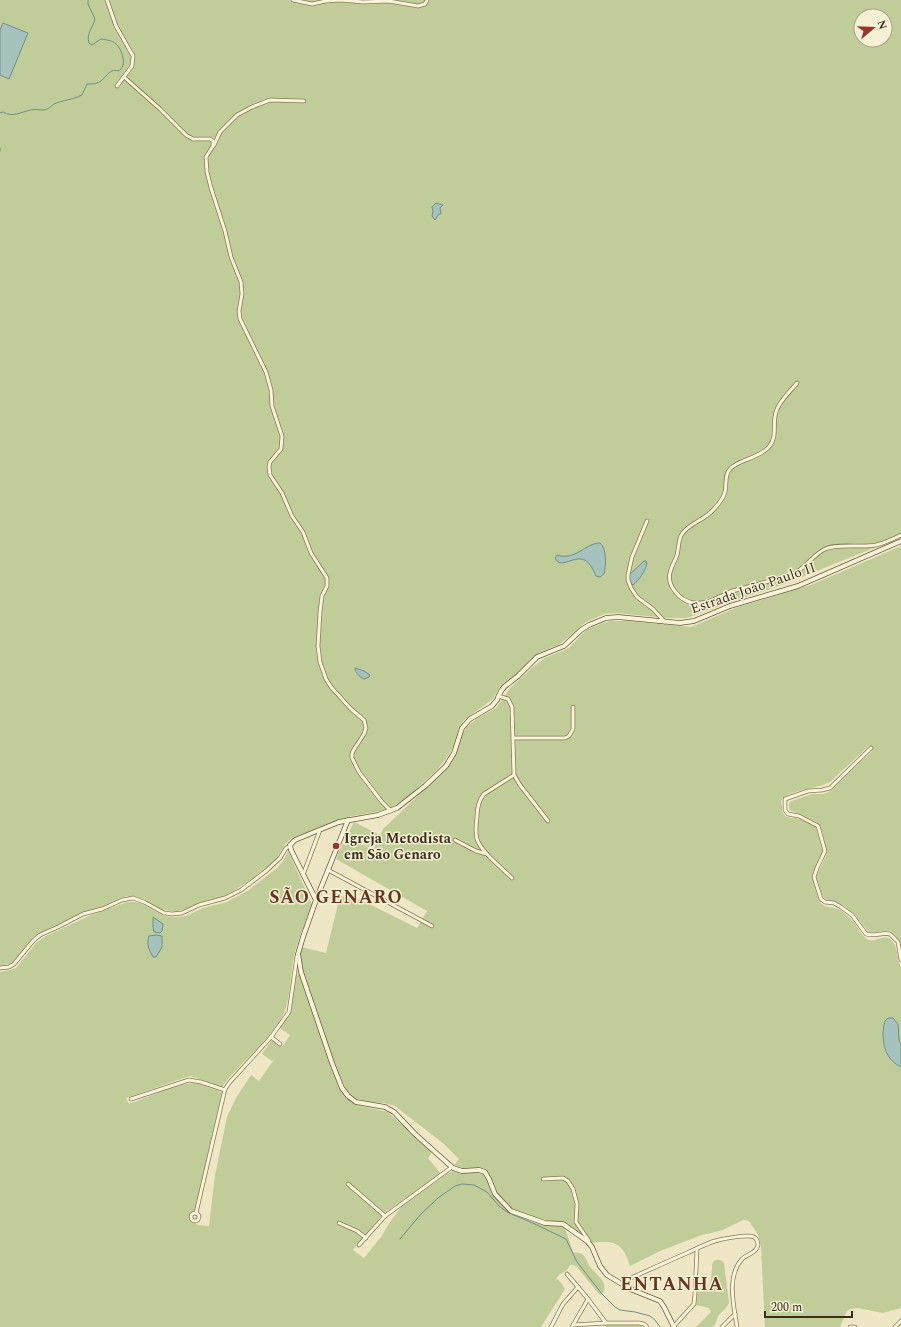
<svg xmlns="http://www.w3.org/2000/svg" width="901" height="1327" viewBox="0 0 901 1327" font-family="Spectral,serif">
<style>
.green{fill:#c1cd98;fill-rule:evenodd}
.water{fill:#a6c2bd;stroke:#6d908b}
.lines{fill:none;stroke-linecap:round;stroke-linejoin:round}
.stream{stroke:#6d908b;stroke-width:1}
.street-casing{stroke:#89795b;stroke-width:4.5}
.secondary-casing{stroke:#6b593e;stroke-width:5.5}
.street{stroke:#f9f3d8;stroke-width:3}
.secondary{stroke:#f9f3d8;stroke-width:4}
.poi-dot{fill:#99352a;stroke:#f6f0d4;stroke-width:1.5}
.labels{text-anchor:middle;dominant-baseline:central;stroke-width:3;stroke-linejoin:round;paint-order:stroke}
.street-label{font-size:14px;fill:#392e1f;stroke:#f6f0d4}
.poi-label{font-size:14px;font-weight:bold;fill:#392e1f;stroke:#f6f0d4;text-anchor:start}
.district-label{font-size:18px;font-weight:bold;letter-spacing:1px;fill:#66351e;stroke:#f6f0d4}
</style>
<rect width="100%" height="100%" fill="#eee6c5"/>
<g class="green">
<path d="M0,0H901V537L782,585L728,603L687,618H666L617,613L605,614L597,617L586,622L560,644L539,653L533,657L519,672L501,685L493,699L464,720L459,728L453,747L448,756L438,769L411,794L394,806L385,810L348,817L292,838L285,844L277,858L267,867L249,881L225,896L201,902L186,909L176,912L160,909L144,899L135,897L127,896L120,898L97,909L87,911L41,933L34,937L13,962L9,964L0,966ZM861,16H885V40H861Z"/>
<path d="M901,546V944L898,939L891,931C883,930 876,934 868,932L855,915L843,905L835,901L827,900L823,897L817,879V875L827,854L822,832L819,825L816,822L800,814L791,811L789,809V803L791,801L812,794H823L829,792L872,751L869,746L830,782C820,788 791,790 783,798C781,800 781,804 782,807C782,811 783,815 787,817C791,819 795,817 799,819C805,821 810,824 816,827L817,830L823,851C815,874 809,868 817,894C819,898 819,902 823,905C827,908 833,907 838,909C842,910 846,915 850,918C857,923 859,934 867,939C874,944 883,934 890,939C899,946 896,958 901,967V1308L883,1313L858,1308L851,1309L847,1311L840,1327H765L761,1247L758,1235L749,1221L743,1220L723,1230L702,1235L660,1251L630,1266C623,1242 614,1240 591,1243L562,1222L546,1220L512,1210L498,1194L489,1174L483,1168L462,1169L453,1166L459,1159L444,1144L395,1106L384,1103L365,1101L357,1099L347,1091L333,1063L301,967L299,954L301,947L326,953L340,896L361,900L417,928L427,911L336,859L346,836L373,850L383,829L450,765L456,755L461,737L466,728L476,719L496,708L510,688L533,667L545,658L569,648L586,630L603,623L611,621H627L691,627L738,607L811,585Z"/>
<polygon points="354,822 378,834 371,848 347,836"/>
<path d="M288,851L312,904C306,921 298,939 294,956C291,971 290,1001 284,1013C269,1042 241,1061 222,1087L197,1078L190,1076L126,1098L129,1104C146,1098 180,1082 197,1083L222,1092L195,1211L190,1215L192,1221L198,1225L209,1226L215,1175L227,1117L236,1098L251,1075L259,1081L275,1058L272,1061L262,1054L272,1040L282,1047L290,1035L280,1028L291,1011L295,975L300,974L328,1059L338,1084L345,1097L357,1105L388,1112L432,1152L428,1158L441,1174L384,1213L353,1250L364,1258L381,1237L390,1222L402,1206L448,1173L453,1171L465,1173L482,1172L485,1175C499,1209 510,1217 546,1225C552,1227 559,1225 565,1228L573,1252C575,1253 579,1252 582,1254C587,1257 587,1264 591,1268C597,1276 607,1280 604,1292L601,1295L599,1294L577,1267L573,1265H570L567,1270L559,1275L556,1279L559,1280L565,1289L541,1327H0V972L10,970L16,968L37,942L46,936L89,916L127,902H134L140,903L164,916L174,917L186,916L203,908L227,902L249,890L277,868L283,861Z"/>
<polygon points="715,1260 721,1260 724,1263 729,1303 726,1308 718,1316 715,1325 712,1327 696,1327 711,1312 709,1308 696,1305 698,1288 710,1288 712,1269 712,1264"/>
<polygon points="605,1324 638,1325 644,1327 605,1327"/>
</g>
<g class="water">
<polygon points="3,23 28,33 9,79 0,75 0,30"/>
<polygon points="436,203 443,205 440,208 441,214 439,214 435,220 432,216 433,211 432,207"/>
<path d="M600,543C607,548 606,566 604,574L600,577L596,576C590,563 586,555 570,561C565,562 563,564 558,562L555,558L557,555C576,561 585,543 600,543Z"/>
<path d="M644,561H646L647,563C645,572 639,580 633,585L630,582L629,575Z"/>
<path d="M355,668L364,671L370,675L369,677L364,679C359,677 356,673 355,668Z"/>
<polygon points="153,917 163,924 162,931 160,933 154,932 153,927"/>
<path d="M156,935L162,936V947L156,957H153C149,949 146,945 149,936Z"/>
<path d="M888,1018H893L898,1024L899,1040L901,1044V1067C887,1060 883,1048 883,1033C884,1027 883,1022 888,1018Z"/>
</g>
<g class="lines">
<g class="stream">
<path d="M0,113L3,112C13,118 20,112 31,110C35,109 39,110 43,110C48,110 51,106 54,104C63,100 72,100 82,95L87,84C90,84 94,84 97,83C105,81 109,67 118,71C128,67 122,49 116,44C112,40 106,40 101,39L92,45L89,43C86,33 93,28 95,19L88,4V0"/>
<polyline points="0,148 0,151"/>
<polyline points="400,1239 421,1214 438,1198 455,1186 462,1184 474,1185 487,1192 499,1206 507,1212 537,1225 566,1239 577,1262 602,1294 615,1307 620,1310 635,1312 650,1316 655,1320 660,1327"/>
</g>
<defs>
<g id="street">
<polyline points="107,0 116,26 133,56 132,66 117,86"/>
<polyline points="293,0 312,4 326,1 340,0 363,2 389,1 418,6 425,4 427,0"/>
<polyline points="124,77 160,109 186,135 193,139 210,139 213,141 213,146 206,157 207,172 211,188 225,231 231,257 241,282 242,294 239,311 240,319 266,372 271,390 272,406 282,436 281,449 270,462 269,467 270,475 282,493 292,516 303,532 311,553 327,578 327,586 322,596 320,612 318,646 320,662 326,679 331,687 351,709 364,720 366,728 364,734 353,751 352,754 352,758 359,772 382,802 391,811"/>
<polyline points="214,145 220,132 237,115 252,107 270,100 304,101"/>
<path d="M797,383C790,392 779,401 776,412C772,424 778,436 769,447C758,459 739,459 730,469C724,475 727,485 725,492C723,499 718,505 713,510C705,520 689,523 682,534C677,541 680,551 675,560C670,570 666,579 674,590C686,607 702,606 719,597C725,595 730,591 736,590C749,587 761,583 774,580C780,578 786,578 791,575C805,570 812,555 825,549C837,543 862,548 876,545C885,543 893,539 901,535"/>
<polyline points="647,521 632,557 628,575 628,580 631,588 637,597 653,609 665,622"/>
<polyline points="498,696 508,699 512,707 514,775 520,785 548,821"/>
<polyline points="513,738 565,738 569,736 573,729 573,707"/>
<path d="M871,748L830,788L822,790L808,791L785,799V810L788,814L799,816L818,826L825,851L817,868L814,877L821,899L825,902L834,903L841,907L852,915L866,934C874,937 882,932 890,934L898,942L901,960"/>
<polyline points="455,840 476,851 487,854"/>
<polyline points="328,870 432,926"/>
<polyline points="303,875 320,830"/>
<path d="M512,878C502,868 481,852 477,839C475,832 476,824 477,817C477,808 478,801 484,794L514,775"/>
<polyline points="0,968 9,967 14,964 33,941 40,935 58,927 83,914 102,909 122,900 133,898 144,902 164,913 172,914 182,913 199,905 225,898 241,890 266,871 280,858 286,848 290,846"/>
<polyline points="271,1037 280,1044"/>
<polyline points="131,1099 189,1080 201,1082 225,1090"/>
<polyline points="543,1179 563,1178 568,1181 573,1189 577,1204 576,1222 589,1241"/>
<polyline points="348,1184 385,1216"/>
<polyline points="196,1213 225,1089 230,1082 271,1037 289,1012 297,956"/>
<circle cx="195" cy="1217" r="4"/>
<polyline points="339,1223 357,1231 366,1238"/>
<polyline points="359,1245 385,1216 452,1167"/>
<polyline points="567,1274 588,1299 606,1323"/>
<path d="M620,1283C642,1273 664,1263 687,1253C696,1249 705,1244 715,1241C722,1239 748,1234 754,1237C757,1239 758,1242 758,1245C757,1253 747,1254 742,1259C726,1277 734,1306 737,1327"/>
<polyline points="573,1325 606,1323 639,1323 644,1324 647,1327"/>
<polyline points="674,1326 694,1304 695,1293 697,1249"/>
<polyline points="551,1327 563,1304 578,1287"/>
<polyline points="572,1327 588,1299"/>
<polyline points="722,1327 735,1314"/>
<polyline points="850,1327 855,1327"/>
<polyline points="895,1327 901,1321"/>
</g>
<g id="secondary">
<polyline points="348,820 316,900 303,937 298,954 301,972 332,1063 342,1088 348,1096 356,1102 385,1107 394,1112 415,1134 453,1168 462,1171 479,1170 485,1172 489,1179 495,1194 511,1211 545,1223 563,1224 587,1241 592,1247 600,1266 607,1275 630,1289 660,1301 664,1307 674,1327"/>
<polyline points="316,900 291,850 290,845 295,840 307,835 339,822 378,815 397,808 425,786 446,766 454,753 462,728 470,719 492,706 497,700 501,691 504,687 518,676 537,657 564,646 581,630 589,625 606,618 618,617 680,623 694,621 730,606 798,586 901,541"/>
</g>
</defs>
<use href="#street" class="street-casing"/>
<use href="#secondary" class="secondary-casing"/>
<use href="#street" class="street"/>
<use href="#secondary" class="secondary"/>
</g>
<circle class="poi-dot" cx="336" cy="846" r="4"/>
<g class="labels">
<g class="street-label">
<text transform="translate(753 588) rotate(-19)">Estrada João Paulo II</text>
</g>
<g class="poi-label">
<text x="344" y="838">Igreja Metodista<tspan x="344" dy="16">em São Genaro</tspan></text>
</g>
<g class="district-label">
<text x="336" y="897">SÃO GENARO</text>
<text x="672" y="1284">ENTANHA</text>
</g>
</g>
<g transform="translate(873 28) rotate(71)"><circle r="19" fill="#f6f0d4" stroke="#aaa28c"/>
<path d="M0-3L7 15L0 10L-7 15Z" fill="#99352a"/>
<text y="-6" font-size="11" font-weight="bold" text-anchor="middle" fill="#392e1f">N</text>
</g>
<path d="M765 1311v6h87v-6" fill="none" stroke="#392e1f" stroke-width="2"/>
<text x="771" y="1311" font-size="12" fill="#392e1f" stroke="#f6f0d4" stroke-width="3" paint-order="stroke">200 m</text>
</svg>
